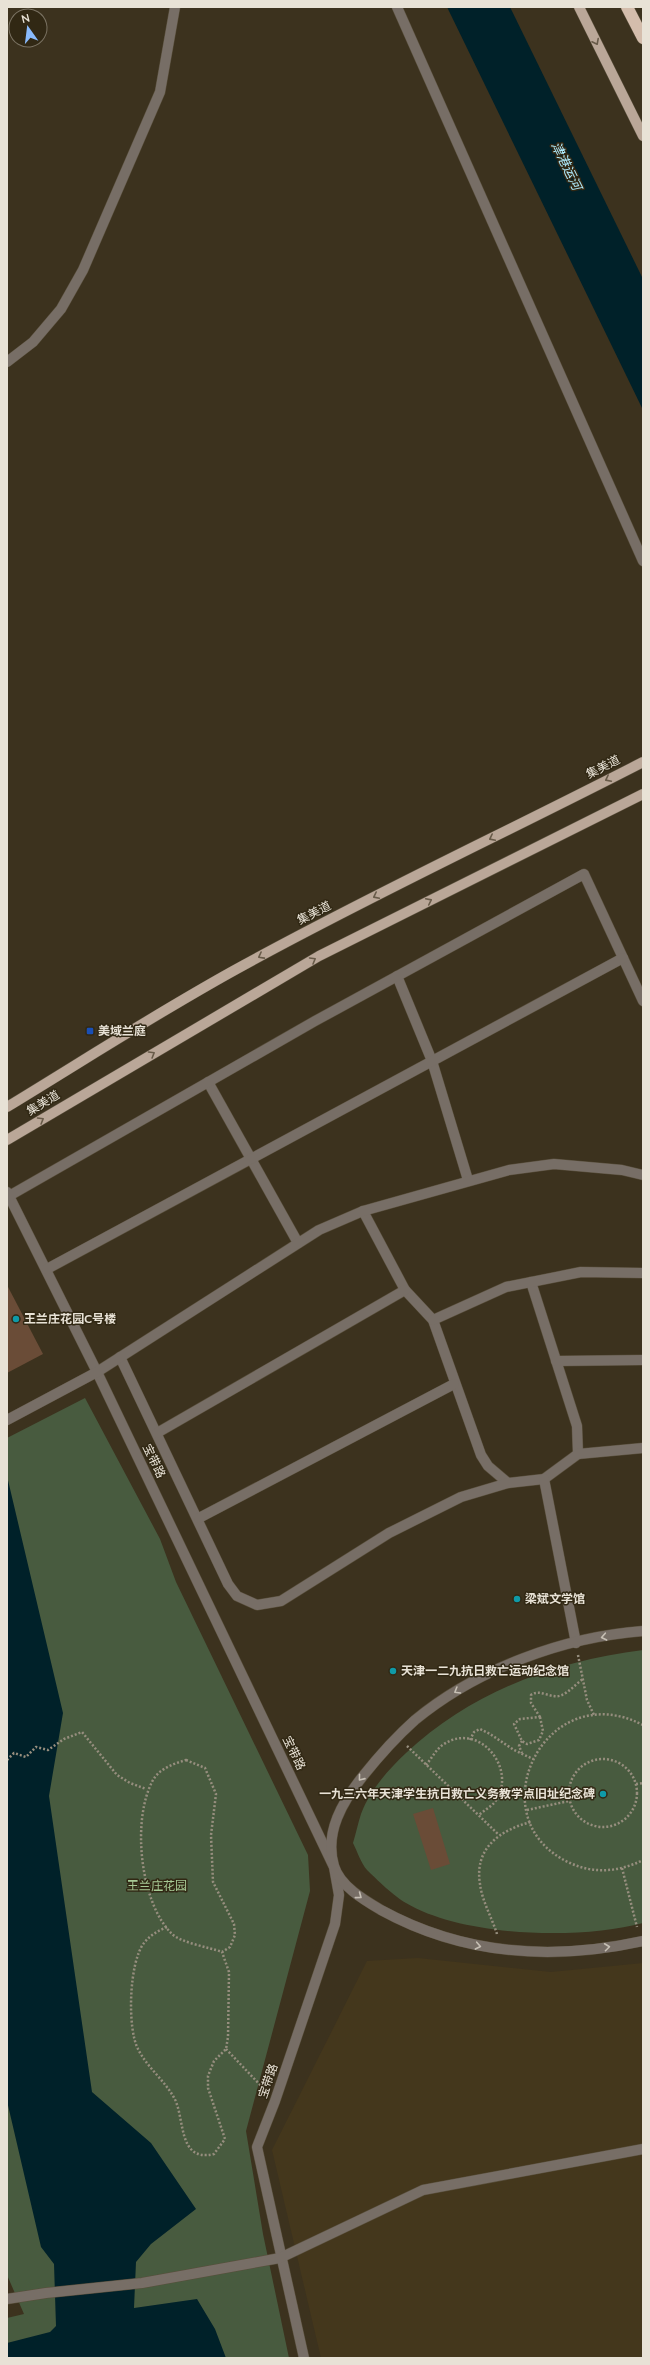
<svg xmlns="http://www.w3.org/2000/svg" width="650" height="2365" viewBox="0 0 650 2365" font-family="'Nunito Sans','Noto Sans SC',sans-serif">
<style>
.built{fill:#44371c}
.green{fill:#485b3f}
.water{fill:#002129}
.building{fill:#6a4c37}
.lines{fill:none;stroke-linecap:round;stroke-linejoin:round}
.minor-casing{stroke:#584e3b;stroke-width:11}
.major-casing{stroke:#584e3b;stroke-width:11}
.highway-casing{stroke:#584e3b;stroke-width:13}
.path{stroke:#968e7e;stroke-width:2.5;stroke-dasharray:2 2;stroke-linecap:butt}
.minor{stroke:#776e66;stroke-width:10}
.major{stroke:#baa798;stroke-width:10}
.highway{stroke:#d4bdac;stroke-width:12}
.oneway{stroke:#685b49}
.oneway2{stroke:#c6bfb4}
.transit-dot{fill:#1a4fb4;stroke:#312814;stroke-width:1.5}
.culture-dot{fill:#0f9aa8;stroke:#312814;stroke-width:1.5}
.labels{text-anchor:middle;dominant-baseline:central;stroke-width:3;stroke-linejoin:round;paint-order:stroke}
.street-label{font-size:12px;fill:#e8e2d6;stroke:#312814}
.poi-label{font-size:12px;font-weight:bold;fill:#e8e2d6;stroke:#312814;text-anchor:start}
.park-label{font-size:12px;fill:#a7ca95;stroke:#312814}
.water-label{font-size:13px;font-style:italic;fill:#aeeafc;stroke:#312814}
</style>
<rect width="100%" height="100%" fill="#3c321e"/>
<polygon class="built" points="418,1958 551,1972 643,1963 643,2358 321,2358 272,2150 367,1961"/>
<g class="green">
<polygon points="85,1398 160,1539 176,1582 308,1855 310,1891 246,2131 263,2234 289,2358 7,2358 7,2318 24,2314 7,2275 7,1438"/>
<path d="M643,1650V1923C580,1940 463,1937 406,1903C395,1897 376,1879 367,1870C361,1863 357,1851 353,1843C356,1833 358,1823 361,1814C370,1790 388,1770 406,1753C471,1692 555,1661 643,1650Z"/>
</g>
<g class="water">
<polygon points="447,7 510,7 643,279 643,410"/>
<polygon points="7,1476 63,1713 49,1796 92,2092 151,2143 196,2209 151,2244 136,2262 134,2308 197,2299 215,2329 226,2358 7,2358 7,2343 50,2332 56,2326 54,2264 41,2247 7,2101"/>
</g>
<g class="building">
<polygon points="7,1285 43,1354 7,1373"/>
<polygon points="433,1808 450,1864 431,1870 413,1814"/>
</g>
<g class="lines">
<defs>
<g id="minor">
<polyline points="397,7 643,561"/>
<polyline points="7,362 33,342 61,309 83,270 160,92 175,7"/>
<polyline points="397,976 432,1061 468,1180"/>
<polyline points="208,1082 298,1243"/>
<polyline points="7,1192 97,1372 334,1867 339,1895 335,1924 275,2101 257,2147 304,2358"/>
<polyline points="9,1196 315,1021 584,874 643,1001"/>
<polyline points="363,1211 405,1290 433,1320 481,1455 488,1466 508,1483"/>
<polyline points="47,1269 623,958"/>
<polyline points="531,1282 577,1426 578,1454"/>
<polyline points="433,1320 506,1287 581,1272 643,1273"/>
<polyline points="120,1357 228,1584 237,1596 257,1605 281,1601 389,1533 461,1497 508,1483 544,1479 578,1454 643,1448"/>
<polyline points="556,1361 643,1360"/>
<polyline points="7,1420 97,1372 319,1230 363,1211 509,1170 554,1164 622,1170 643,1175"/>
<polyline points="157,1433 405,1290"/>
<polyline points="544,1479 576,1643"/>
<polyline points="199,1518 454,1384"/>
<path d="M643,1631C563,1637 477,1669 415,1720C396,1737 379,1756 363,1776C343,1801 324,1832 334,1866C340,1886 364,1900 381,1910C463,1955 552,1961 643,1941"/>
<polyline points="7,2299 46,2293 142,2283 280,2258 423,2190 643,2149"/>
</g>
<g id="major">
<polyline points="579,7 643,136"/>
<path d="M7,1107C86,1059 163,1009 244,965C375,893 511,830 643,762"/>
<polyline points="7,1140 319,956 643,794"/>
</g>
<polyline id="highway" points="627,7 643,38"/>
</defs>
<use href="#minor" class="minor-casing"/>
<use href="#major" class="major-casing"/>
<use href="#highway" class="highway-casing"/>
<g class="path">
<polyline points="578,1655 587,1700 594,1715"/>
<polygon points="540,1717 543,1731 539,1740 527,1744 522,1741 514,1724 520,1719"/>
<path d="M540,1717L531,1703V1695C540,1688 552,1700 562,1695C569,1692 576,1684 583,1679"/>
<path d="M643,1725C544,1674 475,1820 570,1863C594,1874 619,1872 643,1860"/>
<polyline points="470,1740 474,1732 480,1729 490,1734 514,1750 533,1759"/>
<polyline points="522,1741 519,1746 522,1753"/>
<polyline points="407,1746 499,1835"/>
<circle cx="603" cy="1793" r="34"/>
<polyline points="7,1760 14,1753 26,1757 36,1747 48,1750 64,1739 82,1732 117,1775 130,1783 146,1789"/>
<path d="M186,1760L205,1768L216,1794L211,1835L213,1882L234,1924L235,1935L230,1947L222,1952C209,1947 180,1943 171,1933C140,1901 132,1821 152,1782C158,1769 173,1764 186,1760Z"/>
<path d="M426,1765C432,1758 436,1749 444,1744C478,1722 516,1766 497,1799C493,1806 484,1810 479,1815"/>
<polyline points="636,1784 643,1783"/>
<polyline points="527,1810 569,1801"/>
<polyline points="622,1868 637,1927"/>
<path d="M167,1927C158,1931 150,1935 144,1943C129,1962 127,2028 138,2049C147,2067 163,2079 173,2096C186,2115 176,2163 214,2154L225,2139L208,2088V2076L214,2061L226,2049L228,2037L229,1972L222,1952"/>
<path d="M497,1934C492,1918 482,1901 480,1884C474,1848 500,1830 531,1822"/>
<polyline points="226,2049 264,2089"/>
</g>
<use href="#minor" class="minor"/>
<use href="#major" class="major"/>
<use href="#highway" class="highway"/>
</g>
<defs><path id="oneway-chevron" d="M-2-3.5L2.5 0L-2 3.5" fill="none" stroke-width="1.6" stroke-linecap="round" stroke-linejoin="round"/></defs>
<g class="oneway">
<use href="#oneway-chevron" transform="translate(596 42) rotate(63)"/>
<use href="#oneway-chevron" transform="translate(608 779) rotate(153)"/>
<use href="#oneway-chevron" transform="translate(492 838) rotate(153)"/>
<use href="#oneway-chevron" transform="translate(376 896) rotate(153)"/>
<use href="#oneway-chevron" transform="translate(429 901) rotate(-26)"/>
<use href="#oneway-chevron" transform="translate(261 956) rotate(152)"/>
<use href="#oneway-chevron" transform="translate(313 960) rotate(-30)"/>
<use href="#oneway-chevron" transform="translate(152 1054) rotate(-31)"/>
<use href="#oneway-chevron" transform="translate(41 1120) rotate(-31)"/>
</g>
<g class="oneway2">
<use href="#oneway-chevron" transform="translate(604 1637) rotate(169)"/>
<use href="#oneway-chevron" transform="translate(457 1691) rotate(149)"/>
<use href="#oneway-chevron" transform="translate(361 1778) rotate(129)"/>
<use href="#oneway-chevron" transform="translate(359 1896) rotate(37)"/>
<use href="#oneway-chevron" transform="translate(478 1946) rotate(11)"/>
<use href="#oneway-chevron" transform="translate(607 1947) rotate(-7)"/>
</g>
<rect class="transit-dot" x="86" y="1027" width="8" height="8" rx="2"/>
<g class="culture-dot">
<circle cx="16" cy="1319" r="4"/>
<circle cx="517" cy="1599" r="4"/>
<circle cx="393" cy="1671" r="4"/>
<circle cx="603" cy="1794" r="4"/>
</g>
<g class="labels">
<g class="street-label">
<text transform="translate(603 767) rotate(-27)">集美道</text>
<text transform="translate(314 913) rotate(-27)">集美道</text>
<text transform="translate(43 1103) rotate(-31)">集美道</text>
<text transform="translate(154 1461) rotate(64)">宝带路</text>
<text transform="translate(294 1753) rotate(64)">宝带路</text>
<text transform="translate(268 2081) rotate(-71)">宝带路</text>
</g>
<g class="poi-label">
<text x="98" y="1031">美域兰庭</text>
<text x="24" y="1319">王兰庄花园C号楼</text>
<text x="525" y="1599">梁斌文学馆</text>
<text x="401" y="1671">天津一二九抗日救亡运动纪念馆</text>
<text x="595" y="1794" text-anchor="end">一九三六年天津学生抗日救亡义务教学点旧址纪念碑</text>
</g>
<g class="park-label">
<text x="157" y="1886">王兰庄花园</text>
</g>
<g class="water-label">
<text transform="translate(566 166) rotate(64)">津港运河</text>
</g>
</g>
<rect width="650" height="2365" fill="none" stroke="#e8e2d6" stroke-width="16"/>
<g transform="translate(28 28) rotate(346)"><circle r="19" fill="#312814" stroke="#7a7262"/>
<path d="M0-3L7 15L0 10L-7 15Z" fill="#89bafc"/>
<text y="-6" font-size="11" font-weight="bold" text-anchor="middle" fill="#e8e2d6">N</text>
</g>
</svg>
